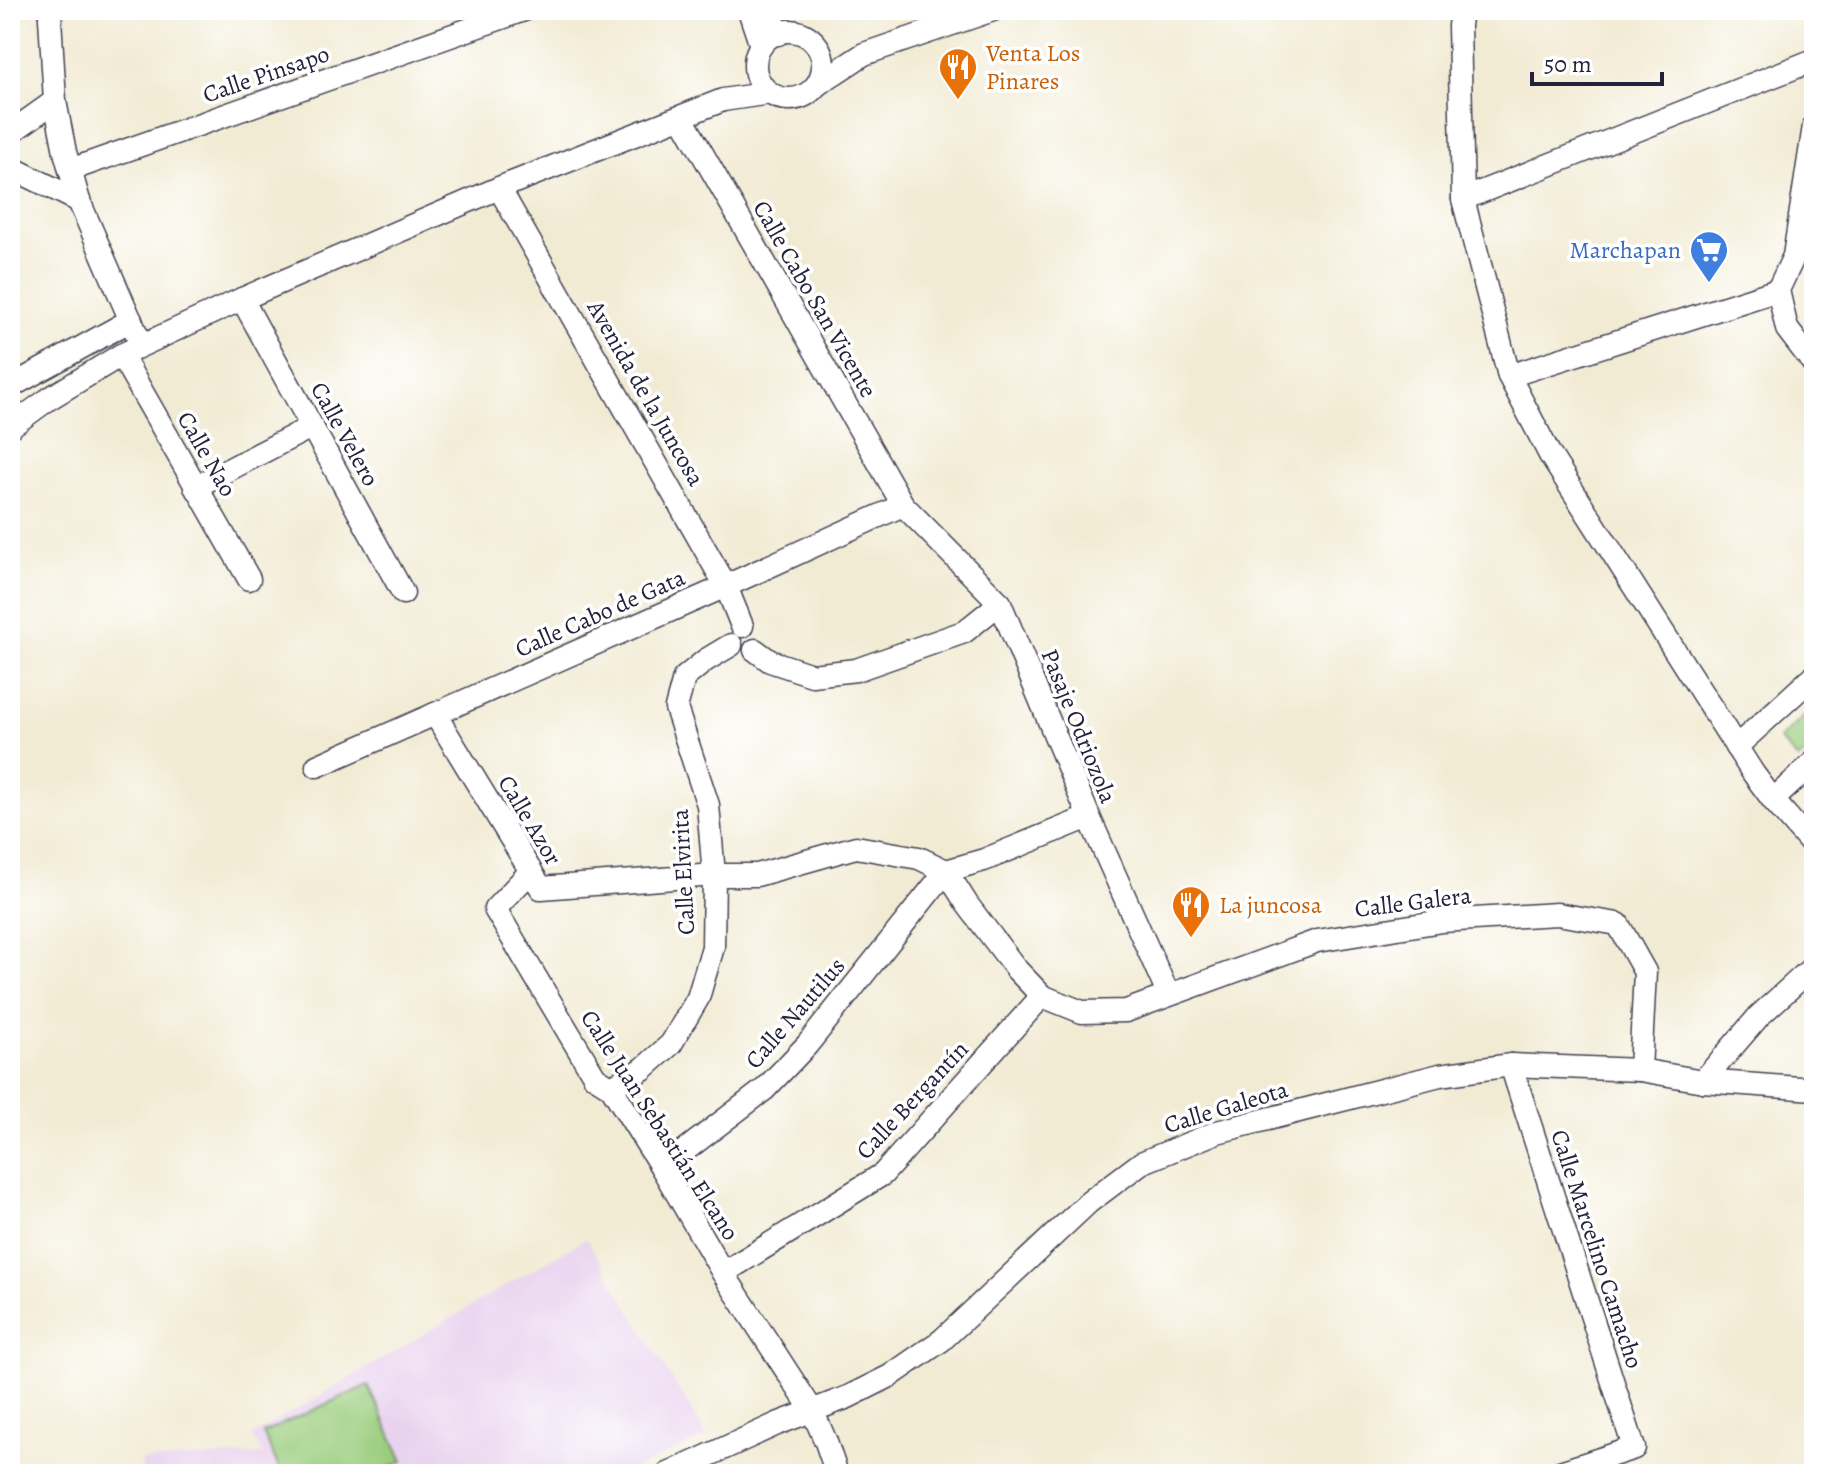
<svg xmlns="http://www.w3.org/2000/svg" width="1824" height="1484" viewBox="0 0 1824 1484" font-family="Alegreya,serif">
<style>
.built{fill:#e8d2ee}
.green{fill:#9acc7b;stroke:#5e775b;stroke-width:2}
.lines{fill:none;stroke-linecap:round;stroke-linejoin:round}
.minor-casing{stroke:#414052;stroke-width:25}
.minor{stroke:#fff;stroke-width:22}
.labels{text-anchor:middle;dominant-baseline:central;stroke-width:7;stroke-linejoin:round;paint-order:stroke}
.food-label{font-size:24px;fill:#c56008;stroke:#fff;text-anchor:start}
.street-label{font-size:24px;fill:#22223b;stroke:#fff}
.shop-label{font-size:24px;fill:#366cbe;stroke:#fff;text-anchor:end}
</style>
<rect width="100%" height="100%" fill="#fff"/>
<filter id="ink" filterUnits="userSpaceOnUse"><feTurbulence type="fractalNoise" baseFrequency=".0125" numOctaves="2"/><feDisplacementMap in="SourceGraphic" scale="16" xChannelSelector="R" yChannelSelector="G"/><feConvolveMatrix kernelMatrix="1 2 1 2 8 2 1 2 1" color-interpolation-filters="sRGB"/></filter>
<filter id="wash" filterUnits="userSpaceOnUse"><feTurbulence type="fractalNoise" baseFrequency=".006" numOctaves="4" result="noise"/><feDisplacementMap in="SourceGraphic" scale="32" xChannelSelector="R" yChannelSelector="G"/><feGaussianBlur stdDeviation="1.8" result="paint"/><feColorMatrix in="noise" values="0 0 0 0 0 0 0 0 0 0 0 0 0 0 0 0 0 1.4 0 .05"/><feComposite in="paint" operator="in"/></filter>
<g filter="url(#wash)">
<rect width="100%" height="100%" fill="#f2ebd4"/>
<polygon class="built" points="586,1238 707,1436 623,1474 142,1474 142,1461 263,1454 252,1436"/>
<g class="green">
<polygon points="1814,708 1814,746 1798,760 1779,739"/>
<polygon points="368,1385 403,1461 374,1474 282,1474 263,1433"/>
</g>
</g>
<g filter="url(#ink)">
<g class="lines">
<defs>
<g id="minor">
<polyline points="749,10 761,46"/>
<polyline points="770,10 778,34"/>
<polyline points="1461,10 1459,26 1463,199 1509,376 1550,455 1753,773 1773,800 1814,847"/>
<circle cx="789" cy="65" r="34"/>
<polyline points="818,84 864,54 993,10"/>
<polyline points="682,118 903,505 1000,603 1089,817 1168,994"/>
<polyline points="1814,126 1794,256 1778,290 1787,329 1814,364"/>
<polyline points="10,131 17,128 55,101"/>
<polyline points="10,167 79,201 65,152 55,101 50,18 54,10"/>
<polyline points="70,170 524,10"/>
<polyline points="499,188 726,586 742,626"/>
<polyline points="1463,199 1814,60"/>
<polyline points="79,201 141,344"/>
<polyline points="242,299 403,593"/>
<polyline points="121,355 249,579"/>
<polyline points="1509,376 1778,290"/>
<polyline points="10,387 131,320"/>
<polyline points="10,427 50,398 121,355 242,299 499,188 723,100 770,93"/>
<polyline points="195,487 311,427"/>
<polyline points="755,650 770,661 812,675 856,670 964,632 1000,603"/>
<polyline points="435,714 541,888 714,875 757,875 856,847 919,858 946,871 984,860 1089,817"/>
<polyline points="1736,747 1814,676"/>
<polyline points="317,766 726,586 903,505"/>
<polyline points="1773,800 1814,762"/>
<polyline points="531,871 495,909 595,1077 611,1087 662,1168 723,1273 812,1410 826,1442 837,1474"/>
<polyline points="946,871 967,904 1017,970 1042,996 1082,1012 1126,1011 1317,941 1442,921 1557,914 1618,924 1645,972 1640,1070"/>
<polyline points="1511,1065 1634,1448 1554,1474"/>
<polyline points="1703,1081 1759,1016 1814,966"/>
<polyline points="611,1087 643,1069 671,1044 698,998 713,947 714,875 708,805 676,708 684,678 706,660 731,645"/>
<polyline points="662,1168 765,1089 807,1045 946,871"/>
<polyline points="723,1273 883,1174 1042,996"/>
<polyline points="668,1474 777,1424 848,1397 890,1376 942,1340 1089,1202 1141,1163 1217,1132 1440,1075 1511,1065 1640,1070 1703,1081 1814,1089"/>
</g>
</defs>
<use href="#minor" class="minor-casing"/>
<use href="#minor" class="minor"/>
</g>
</g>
<defs>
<symbol id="restaurant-pin" viewBox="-11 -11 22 30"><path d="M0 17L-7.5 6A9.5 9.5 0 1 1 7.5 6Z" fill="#e8710a" stroke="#fff"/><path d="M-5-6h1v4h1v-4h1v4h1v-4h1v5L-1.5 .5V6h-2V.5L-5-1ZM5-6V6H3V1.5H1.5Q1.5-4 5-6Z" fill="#fff"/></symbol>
<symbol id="supermarket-pin" viewBox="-11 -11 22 30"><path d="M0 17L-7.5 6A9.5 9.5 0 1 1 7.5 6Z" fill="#3f7fe0" stroke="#fff"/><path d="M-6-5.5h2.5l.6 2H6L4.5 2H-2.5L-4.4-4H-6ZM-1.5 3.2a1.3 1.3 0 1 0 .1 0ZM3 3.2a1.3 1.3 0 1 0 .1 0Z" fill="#fff"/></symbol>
</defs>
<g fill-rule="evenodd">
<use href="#restaurant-pin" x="936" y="45" width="44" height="60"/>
<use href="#supermarket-pin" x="1687" y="228" width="44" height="60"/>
<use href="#restaurant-pin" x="1169" y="883" width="44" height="60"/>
</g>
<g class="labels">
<g class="food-label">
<text x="986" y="53">Venta Los<tspan x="986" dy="28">Pinares</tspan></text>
<text x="1219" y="905">La juncosa</text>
</g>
<g class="street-label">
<text transform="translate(266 74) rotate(-19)">Calle Pinsapo</text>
<text transform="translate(815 299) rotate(60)">Calle Cabo San Vicente</text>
<text transform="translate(646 393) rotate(60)">Avenida de la Juncosa</text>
<text transform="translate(345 434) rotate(61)">Calle Velero</text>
<text transform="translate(207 454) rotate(60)">Calle Nao</text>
<text transform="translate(600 613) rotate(-24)">Calle Cabo de Gata</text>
<text transform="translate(1079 726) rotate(68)">Pasaje Odriozola</text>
<text transform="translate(530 820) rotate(59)">Calle Azor</text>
<text transform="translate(683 872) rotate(-93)">Calle Elvirita</text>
<text transform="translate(1413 902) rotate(-7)">Calle Galera</text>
<text transform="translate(795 1013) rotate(-49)">Calle Nautilus</text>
<text transform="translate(912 1100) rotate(-47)">Calle Bergantín</text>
<text transform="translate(1226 1107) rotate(-17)">Calle Galeota</text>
<text transform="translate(660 1125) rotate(57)">Calle Juan Sebastián Elcano</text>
<text transform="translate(1597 1249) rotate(72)">Calle Marcelino Camacho</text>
</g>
<g class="shop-label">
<text x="1681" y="250">Marchapan</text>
</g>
</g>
<rect width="1824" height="1484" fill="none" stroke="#fff" stroke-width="40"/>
<path d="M1532 72v12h130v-12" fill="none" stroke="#22223b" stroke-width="4"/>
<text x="1544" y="72" font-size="24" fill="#22223b" stroke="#ffffff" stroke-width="6" paint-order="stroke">50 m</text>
</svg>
